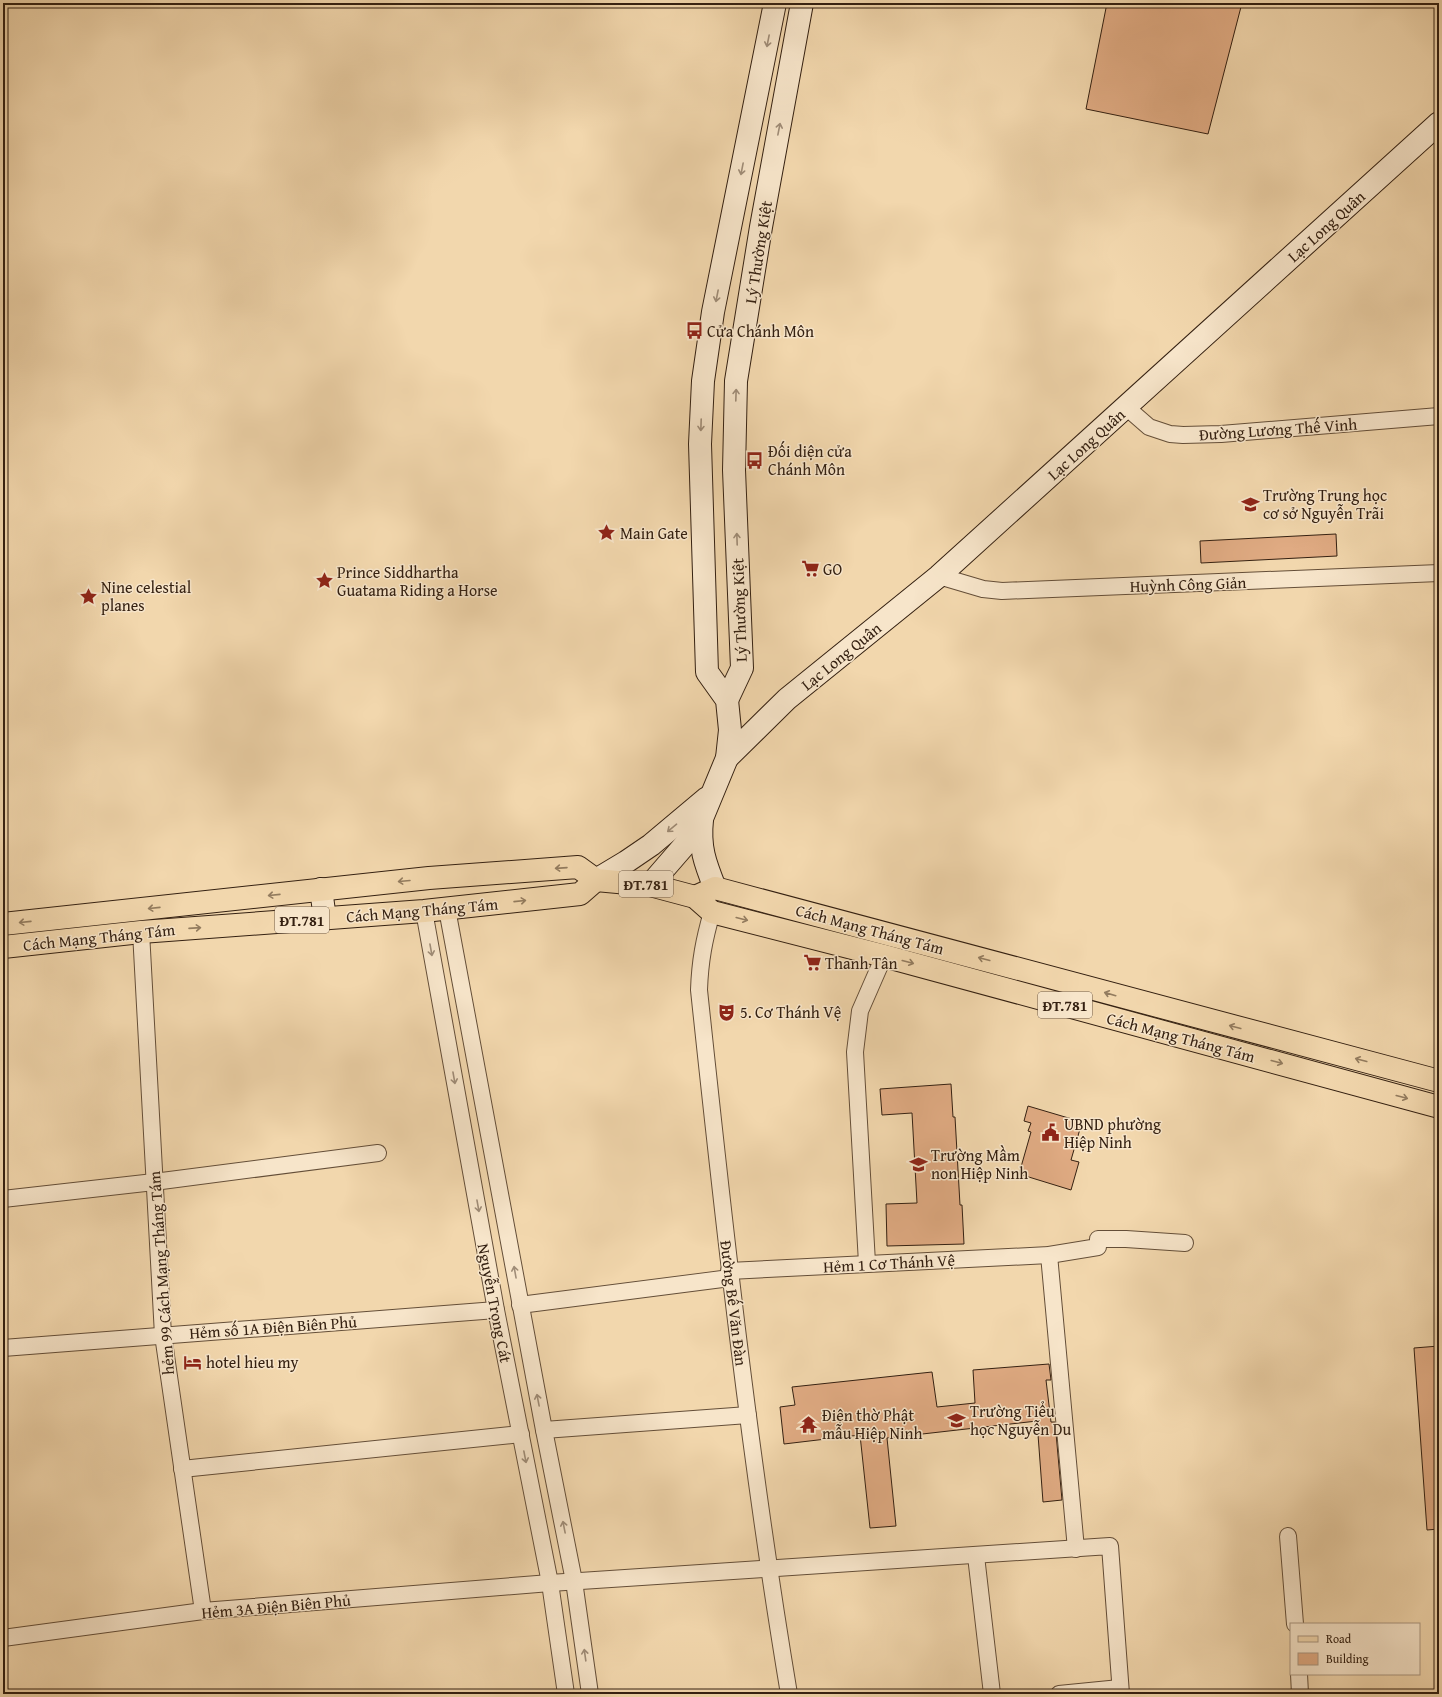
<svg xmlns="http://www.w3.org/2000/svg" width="1442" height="1697" viewBox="0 0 1442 1697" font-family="'Gentium Book Plus',serif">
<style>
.building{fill:#e0ab83;stroke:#342011}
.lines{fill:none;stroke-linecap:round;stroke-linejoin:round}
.street-casing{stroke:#644e38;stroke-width:18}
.secondary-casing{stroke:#342011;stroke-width:24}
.primary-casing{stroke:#342011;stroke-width:24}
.street{stroke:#f7e5ca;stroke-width:16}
.secondary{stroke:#f7e5ca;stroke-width:22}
.primary{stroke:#f2d7ad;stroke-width:22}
.oneway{stroke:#9f8c77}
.oneway2{stroke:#937c5f}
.labels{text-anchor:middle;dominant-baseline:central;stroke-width:3;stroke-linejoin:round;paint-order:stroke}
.shield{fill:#f7e5ca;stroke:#6e5b48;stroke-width:1}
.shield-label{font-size:15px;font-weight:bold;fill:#342011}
.street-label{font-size:16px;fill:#342011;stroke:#f7e5ca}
.poi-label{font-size:16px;fill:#342011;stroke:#f7e5ca;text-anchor:start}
</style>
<rect width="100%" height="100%" fill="#f2d7ad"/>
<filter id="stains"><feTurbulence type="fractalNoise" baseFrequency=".005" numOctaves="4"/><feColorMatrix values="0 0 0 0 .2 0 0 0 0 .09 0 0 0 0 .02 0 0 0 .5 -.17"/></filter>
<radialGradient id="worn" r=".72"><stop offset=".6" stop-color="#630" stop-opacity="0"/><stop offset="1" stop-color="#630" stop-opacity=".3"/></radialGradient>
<g class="building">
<polygon points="1107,3 1242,3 1208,134 1086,109"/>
<polygon points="1336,534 1337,556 1201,563 1200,541"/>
<polygon points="951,1084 953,1117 955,1117 960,1205 962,1205 964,1244 887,1246 886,1204 917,1203 912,1113 882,1115 880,1089"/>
<polygon points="1028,1106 1082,1122 1071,1160 1079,1162 1071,1190 1019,1174 1031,1132 1028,1131 1031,1123 1024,1121"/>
<polygon points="1439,1346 1439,1529 1427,1530 1414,1348"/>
<polygon points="1049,1364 1051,1380 1046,1380 1051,1422 1055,1422 1062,1500 1043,1502 1037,1421 887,1438 896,1526 870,1528 860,1435 784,1444 780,1407 795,1405 792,1387 932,1372 937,1407 975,1403 973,1370"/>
</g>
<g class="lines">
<defs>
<g id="street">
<polyline points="1126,407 1149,427 1170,434 1183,435 1221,434 1439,416"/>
<polyline points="939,576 983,589 1002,591 1439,573"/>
<polyline points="447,909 544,1430 574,1581 590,1694"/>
<polyline points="424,911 496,1310 550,1583 566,1694"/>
<path d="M712,912C704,940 700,961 699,990C724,1226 750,1461 789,1694"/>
<polyline points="141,932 163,1335 203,1611"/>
<polyline points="3,1199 154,1182 378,1153"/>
<polyline points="1049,1255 1076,1549"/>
<polyline points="867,1263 855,1052 860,1011 884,956"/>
<polyline points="729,1271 1049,1255 1098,1247 1098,1239 1126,1239 1185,1243"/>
<polyline points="520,1305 730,1278"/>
<polyline points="3,1348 496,1310"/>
<polyline points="544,1430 748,1415"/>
<polyline points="182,1469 521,1434"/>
<polyline points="1288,1536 1295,1624"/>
<polyline points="976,1556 992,1694"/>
<polyline points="3,1638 203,1611 550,1583 1110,1546 1121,1694"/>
<polyline points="1299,1674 1300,1694"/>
<polyline points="1059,1694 1120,1688"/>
</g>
<g id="secondary">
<polyline points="727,700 742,668 734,470 736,381 761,227 802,3"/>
<polyline points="727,758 787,699 939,576 1439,123"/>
<path d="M702,820C699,847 705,863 715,888"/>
<polyline points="596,880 626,862 651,845 707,798"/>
<polyline points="650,885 689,840 703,816 727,758 730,730 727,700 707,672 700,444 703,381 713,312 775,3"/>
<polyline points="321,889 325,919"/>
</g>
<g id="primary">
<polyline points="695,897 715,888 1439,1081"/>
<polyline points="3,924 429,878 578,867 596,880 650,885 695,897 712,912 884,956 1439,1107"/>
<polyline points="3,947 141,932 424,911 580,894 596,880"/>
</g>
</defs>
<use href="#street" class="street-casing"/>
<use href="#secondary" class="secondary-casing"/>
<use href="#primary" class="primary-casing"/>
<use href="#street" class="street"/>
<use href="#secondary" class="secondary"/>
<use href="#primary" class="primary"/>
</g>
<defs><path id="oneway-shaft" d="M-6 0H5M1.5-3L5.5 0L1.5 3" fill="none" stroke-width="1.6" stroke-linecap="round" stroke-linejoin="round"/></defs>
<g class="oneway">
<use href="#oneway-shaft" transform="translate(768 41) rotate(101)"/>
<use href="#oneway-shaft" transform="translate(779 129) rotate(-79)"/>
<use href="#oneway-shaft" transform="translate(742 169) rotate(101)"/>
<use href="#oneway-shaft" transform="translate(717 296) rotate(101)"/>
<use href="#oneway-shaft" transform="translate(736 395) rotate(-88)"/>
<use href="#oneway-shaft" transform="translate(701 425) rotate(92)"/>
<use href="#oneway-shaft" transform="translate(737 539) rotate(-92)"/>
<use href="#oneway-shaft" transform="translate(672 828) rotate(140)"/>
<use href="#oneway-shaft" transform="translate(431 950) rotate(80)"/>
<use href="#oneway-shaft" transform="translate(454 1078) rotate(80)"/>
<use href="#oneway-shaft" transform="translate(478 1206) rotate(80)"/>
<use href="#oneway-shaft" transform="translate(515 1272) rotate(-100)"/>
<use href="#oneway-shaft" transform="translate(538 1400) rotate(-101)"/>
<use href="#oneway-shaft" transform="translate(525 1457) rotate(79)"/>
<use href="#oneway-shaft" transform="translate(564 1527) rotate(-101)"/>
<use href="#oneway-shaft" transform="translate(585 1655) rotate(-98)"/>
</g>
<g class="oneway2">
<use href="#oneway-shaft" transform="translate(561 868) rotate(176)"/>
<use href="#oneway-shaft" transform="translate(404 881) rotate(175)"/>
<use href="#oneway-shaft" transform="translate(274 895) rotate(174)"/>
<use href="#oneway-shaft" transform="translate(520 901) rotate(-6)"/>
<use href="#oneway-shaft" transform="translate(154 908) rotate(174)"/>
<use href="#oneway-shaft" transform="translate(742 919) rotate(14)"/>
<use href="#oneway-shaft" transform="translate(25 922) rotate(174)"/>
<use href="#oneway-shaft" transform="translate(195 928) rotate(-4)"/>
<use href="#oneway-shaft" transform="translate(984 959) rotate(-165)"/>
<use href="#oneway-shaft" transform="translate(908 962) rotate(15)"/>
<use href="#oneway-shaft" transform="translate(1110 994) rotate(-164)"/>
<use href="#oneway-shaft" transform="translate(1235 1027) rotate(-165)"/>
<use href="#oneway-shaft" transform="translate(1361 1060) rotate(-165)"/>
<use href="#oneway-shaft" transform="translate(1277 1062) rotate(15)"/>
<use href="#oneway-shaft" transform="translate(1402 1097) rotate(15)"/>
</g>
<defs>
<symbol id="bus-bare" viewBox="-9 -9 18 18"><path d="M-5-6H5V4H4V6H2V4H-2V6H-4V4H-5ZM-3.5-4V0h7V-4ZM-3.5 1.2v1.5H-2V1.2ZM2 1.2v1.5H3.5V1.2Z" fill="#8f2418" stroke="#f7e5ca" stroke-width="2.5" paint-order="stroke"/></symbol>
<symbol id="school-bare" viewBox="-9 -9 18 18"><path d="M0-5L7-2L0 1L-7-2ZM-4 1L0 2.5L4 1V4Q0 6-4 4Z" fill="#8f2418" stroke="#f7e5ca" stroke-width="2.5" paint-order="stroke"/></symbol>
<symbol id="sight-bare" viewBox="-9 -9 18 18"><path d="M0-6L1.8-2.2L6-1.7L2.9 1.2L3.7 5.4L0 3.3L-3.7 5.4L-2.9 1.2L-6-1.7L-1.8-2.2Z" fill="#8f2418" stroke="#f7e5ca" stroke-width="2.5" paint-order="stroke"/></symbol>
<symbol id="supermarket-bare" viewBox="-9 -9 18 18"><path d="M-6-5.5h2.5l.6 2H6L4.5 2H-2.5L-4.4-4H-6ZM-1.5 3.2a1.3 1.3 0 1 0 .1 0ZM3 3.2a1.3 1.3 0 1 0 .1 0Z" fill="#8f2418" stroke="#f7e5ca" stroke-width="2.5" paint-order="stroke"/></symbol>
<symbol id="theatre-bare" viewBox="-9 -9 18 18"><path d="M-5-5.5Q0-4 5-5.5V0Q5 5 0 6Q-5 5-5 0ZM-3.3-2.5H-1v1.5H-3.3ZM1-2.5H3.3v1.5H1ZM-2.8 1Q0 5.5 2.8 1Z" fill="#8f2418" stroke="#f7e5ca" stroke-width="2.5" paint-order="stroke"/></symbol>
<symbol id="civic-bare" viewBox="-9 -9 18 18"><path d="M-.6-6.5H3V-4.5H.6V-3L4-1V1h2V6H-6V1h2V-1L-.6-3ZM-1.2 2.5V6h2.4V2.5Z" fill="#8f2418" stroke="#f7e5ca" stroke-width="2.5" paint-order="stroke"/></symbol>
<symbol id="hotel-bare" viewBox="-9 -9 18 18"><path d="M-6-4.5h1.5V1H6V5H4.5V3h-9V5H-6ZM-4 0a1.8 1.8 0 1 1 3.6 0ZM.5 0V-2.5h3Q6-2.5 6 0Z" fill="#8f2418" stroke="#f7e5ca" stroke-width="2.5" paint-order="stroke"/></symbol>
<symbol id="temple-bare" viewBox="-9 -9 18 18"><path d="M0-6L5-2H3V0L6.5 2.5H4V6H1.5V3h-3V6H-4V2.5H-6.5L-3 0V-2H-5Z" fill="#8f2418" stroke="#f7e5ca" stroke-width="2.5" paint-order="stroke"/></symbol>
</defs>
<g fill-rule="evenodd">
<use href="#bus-bare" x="682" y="318" width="25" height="25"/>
<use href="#bus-bare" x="742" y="448" width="25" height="25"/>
<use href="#school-bare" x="1238" y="492" width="25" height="25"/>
<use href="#sight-bare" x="594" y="520" width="25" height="25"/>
<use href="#supermarket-bare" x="798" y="556" width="25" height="25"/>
<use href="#sight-bare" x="312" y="568" width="25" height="25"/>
<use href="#sight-bare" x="76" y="584" width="25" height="25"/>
<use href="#supermarket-bare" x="800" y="950" width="25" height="25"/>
<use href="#theatre-bare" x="714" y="1000" width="25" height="25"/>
<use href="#civic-bare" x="1038" y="1120" width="25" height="25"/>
<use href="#school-bare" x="906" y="1152" width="25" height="25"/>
<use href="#hotel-bare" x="180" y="1350" width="25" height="25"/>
<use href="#school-bare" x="944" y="1408" width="25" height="25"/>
<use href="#temple-bare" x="796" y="1412" width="25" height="25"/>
</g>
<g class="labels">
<g class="shield">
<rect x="619" y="871" width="54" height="26" rx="3"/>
<rect x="275" y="907" width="54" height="26" rx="3"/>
<rect x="1038" y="992" width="54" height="26" rx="3"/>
</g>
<g class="shield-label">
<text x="646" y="884">ĐT.781</text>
<text x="302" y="920">ĐT.781</text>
<text x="1065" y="1005">ĐT.781</text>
</g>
<g class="street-label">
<text transform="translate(1326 226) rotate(-42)">Lạc Long Quân</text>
<text transform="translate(758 252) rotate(-81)">Lý Thường Kiệt</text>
<text transform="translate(1278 429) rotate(-4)">Đường Lương Thế Vinh</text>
<text transform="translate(1086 444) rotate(-42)">Lạc Long Quân</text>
<text transform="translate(1188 584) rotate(-2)">Huỳnh Công Giản</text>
<text transform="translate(739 610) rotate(-92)">Lý Thường Kiệt</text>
<text transform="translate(841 656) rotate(-39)">Lạc Long Quân</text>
<text transform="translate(422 910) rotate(-5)">Cách Mạng Tháng Tám</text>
<text transform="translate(870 929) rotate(15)">Cách Mạng Tháng Tám</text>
<text transform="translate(99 937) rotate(-6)">Cách Mạng Tháng Tám</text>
<text transform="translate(1181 1037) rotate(15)">Cách Mạng Tháng Tám</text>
<text transform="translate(889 1263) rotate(-3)">Hẻm 1 Cơ Thánh Vệ</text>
<text transform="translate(161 1273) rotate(-94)">hẻm 99 Cách Mạng Tháng Tám</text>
<text transform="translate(495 1303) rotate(79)">Nguyễn Trọng Cát</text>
<text transform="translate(734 1303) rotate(83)">Đường Bế Văn Đàn</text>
<text transform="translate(273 1327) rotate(-4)">Hẻm số 1A Điện Biên Phủ</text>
<text transform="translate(276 1606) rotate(-5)">Hẻm 3A Điện Biên Phủ</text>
</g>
<g class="poi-label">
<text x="707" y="331">Cửa Chánh Môn</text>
<text x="768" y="451">Đối diện cửa<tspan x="768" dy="18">Chánh Môn</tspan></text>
<text x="1263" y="495">Trường Trung học<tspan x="1263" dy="18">cơ sở Nguyễn Trãi</tspan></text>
<text x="620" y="533">Main Gate</text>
<text x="823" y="569">GO</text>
<text x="337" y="572">Prince Siddhartha<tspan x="337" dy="18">Guatama Riding a Horse</tspan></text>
<text x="101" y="587">Nine celestial<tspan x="101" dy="18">planes</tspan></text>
<text x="825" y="963">Thanh Tân</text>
<text x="740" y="1012">5. Cơ Thánh Vệ</text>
<text x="1064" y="1124">UBND phường<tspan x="1064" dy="18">Hiệp Ninh</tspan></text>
<text x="931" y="1155">Trường Mầm<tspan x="931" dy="18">non Hiệp Ninh</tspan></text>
<text x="206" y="1362">hotel hieu my</text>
<text x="970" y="1411">Trường Tiểu<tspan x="970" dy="18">học Nguyễn Du</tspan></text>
<text x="822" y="1415">Điện thờ Phật<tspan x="822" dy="18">mẫu Hiệp Ninh</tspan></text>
</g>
</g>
<rect width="1442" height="1697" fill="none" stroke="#f2d7ad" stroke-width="16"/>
<rect x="4" y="4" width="1434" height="1689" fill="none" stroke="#342011" stroke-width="2"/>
<rect x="8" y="8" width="1426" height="1681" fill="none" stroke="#342011"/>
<rect x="1290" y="1623" width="130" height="52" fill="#f7e5ca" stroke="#a99680"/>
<rect x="1298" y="1636" width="20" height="6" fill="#f2d7ad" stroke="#a99680"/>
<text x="1326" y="1643" font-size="12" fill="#342011">Road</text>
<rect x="1298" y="1653" width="20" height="12" fill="#e0ab83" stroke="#a99680"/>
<text x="1326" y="1663" font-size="12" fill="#342011">Building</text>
<rect width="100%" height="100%" filter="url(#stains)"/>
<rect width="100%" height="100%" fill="url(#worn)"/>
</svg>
